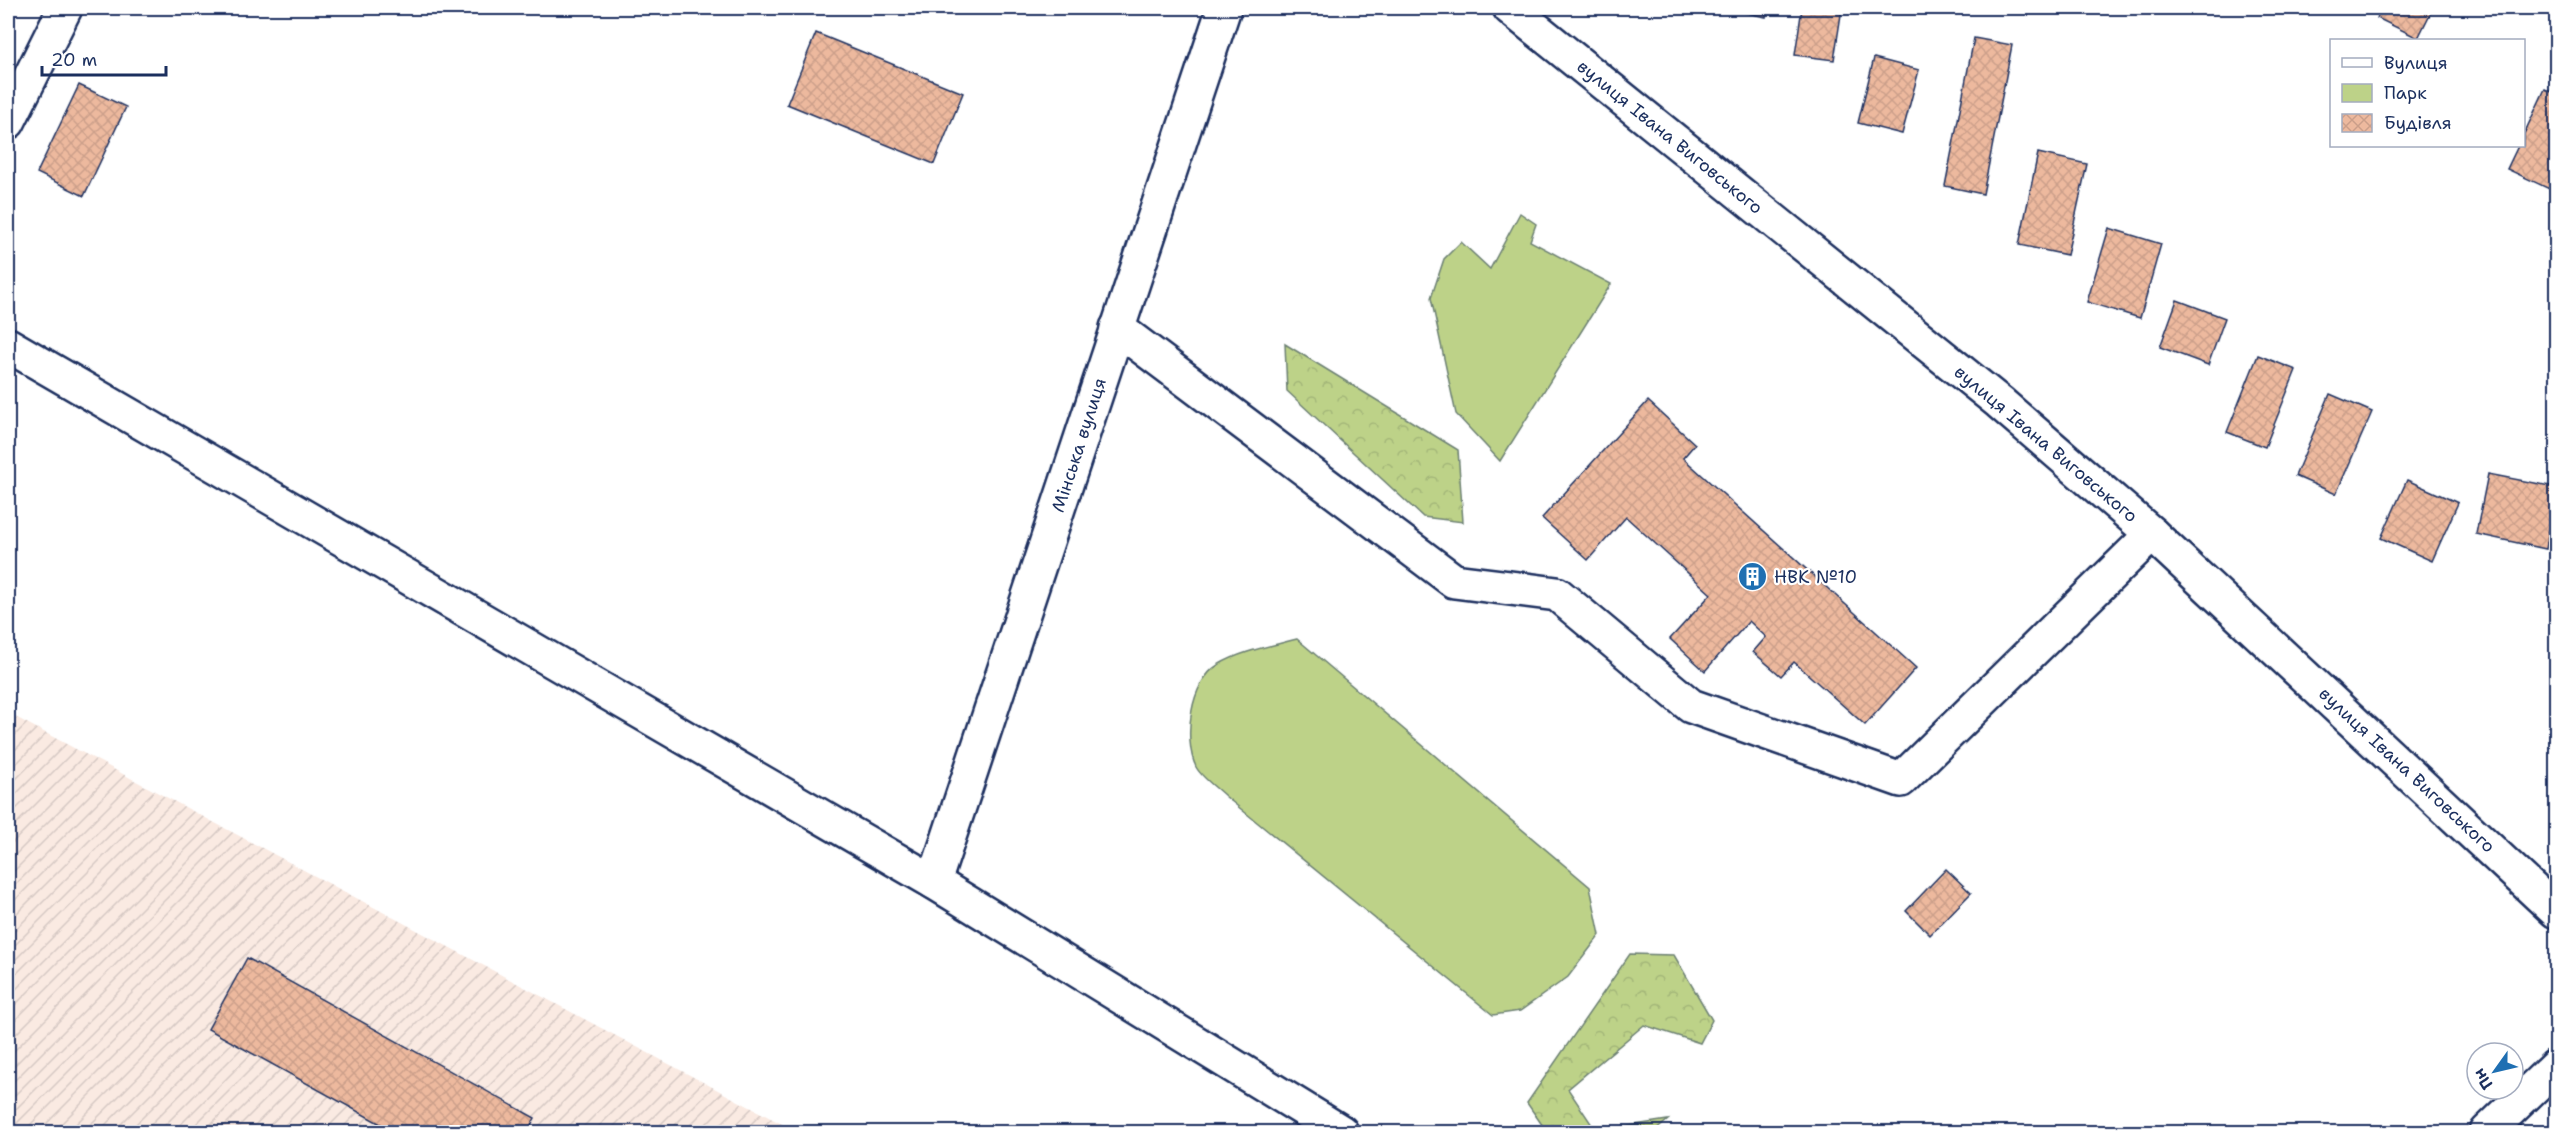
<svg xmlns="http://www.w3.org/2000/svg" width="2564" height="1140" viewBox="0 0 2564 1140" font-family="'Shantell Sans',sans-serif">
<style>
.industrial{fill:url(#industrial-furrows)}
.forest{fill:url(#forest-crowns);stroke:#6c8073;stroke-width:1.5}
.green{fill:#bdd288;stroke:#6c8073;stroke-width:1.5}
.building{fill:url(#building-cross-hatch);stroke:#1b2f5e;stroke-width:1.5}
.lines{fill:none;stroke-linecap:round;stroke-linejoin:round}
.minor-casing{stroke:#1b2f5e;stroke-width:38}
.minor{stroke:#fff;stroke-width:33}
.labels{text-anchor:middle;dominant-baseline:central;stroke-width:4.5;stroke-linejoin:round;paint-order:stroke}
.street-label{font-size:18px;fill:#1b2f5e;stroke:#fff}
.poi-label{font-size:18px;fill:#1b2f5e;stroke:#fff;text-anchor:start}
</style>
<defs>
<pattern id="industrial-furrows" width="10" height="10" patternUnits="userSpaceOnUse" patternTransform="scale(1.5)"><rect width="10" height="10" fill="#faeae2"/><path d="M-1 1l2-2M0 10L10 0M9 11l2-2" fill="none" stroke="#d6c9c4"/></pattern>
<pattern id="forest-crowns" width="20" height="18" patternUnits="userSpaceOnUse" patternTransform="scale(1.5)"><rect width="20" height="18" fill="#bdd288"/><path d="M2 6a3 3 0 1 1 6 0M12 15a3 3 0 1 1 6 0" fill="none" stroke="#a2b578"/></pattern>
<pattern id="building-cross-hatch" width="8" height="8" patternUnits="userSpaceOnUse" patternTransform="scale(1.5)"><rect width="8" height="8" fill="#edb99e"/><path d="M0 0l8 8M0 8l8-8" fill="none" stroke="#cb9f8a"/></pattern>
</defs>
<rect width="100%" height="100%" fill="#fff"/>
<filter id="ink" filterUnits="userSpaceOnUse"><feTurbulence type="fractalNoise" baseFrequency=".0167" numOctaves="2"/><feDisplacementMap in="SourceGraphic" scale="12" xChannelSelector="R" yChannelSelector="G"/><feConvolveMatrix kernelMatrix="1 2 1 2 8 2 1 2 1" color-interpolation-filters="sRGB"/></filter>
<g filter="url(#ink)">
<polygon class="industrial" points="8,713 797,1132 8,1132"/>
<g class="forest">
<polygon points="1285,344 1458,450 1463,522 1423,517 1287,391"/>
<polygon points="1630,954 1674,955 1712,1020 1700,1043 1644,1025 1568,1089 1596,1131 1668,1120 1654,1132 1547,1132 1527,1103"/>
</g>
<g class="green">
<polygon points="1520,213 1536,224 1530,241 1611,284 1500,461 1456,414 1431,298 1444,259 1461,242 1490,269"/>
<path d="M1297,639L1590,887L1600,935L1568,977L1520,1011L1493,1015L1225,796C1217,788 1201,777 1196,767C1183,739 1190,682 1218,665C1241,651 1271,646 1297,639Z"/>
</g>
<g class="building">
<polygon points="1724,8 1767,8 1766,17"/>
<polygon points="1802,8 1842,8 1834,60 1795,55"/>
<polygon points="2382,8 2433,8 2418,38 2377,18"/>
<polygon points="816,33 963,93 934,164 787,104"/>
<polygon points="1974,38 2012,45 1983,194 1945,186"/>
<polygon points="1874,58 1919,70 1902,134 1858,123"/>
<polygon points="79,85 126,107 84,196 37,173"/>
<polygon points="2545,89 2556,94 2556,192 2507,169 2518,146 2524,146 2524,134"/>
<polygon points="2038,153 2087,164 2067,255 2019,245"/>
<polygon points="2109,228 2161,244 2140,318 2087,302"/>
<polygon points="2177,300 2225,318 2208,365 2160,347"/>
<polygon points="2258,355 2296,370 2265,447 2227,432"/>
<polygon points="2330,394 2372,412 2336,494 2295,476"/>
<polygon points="1648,401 1695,444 1683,458 1916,668 1865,725 1794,662 1781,676 1753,652 1766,637 1749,621 1705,671 1670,639 1711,594 1626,517 1588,560 1542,518"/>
<polygon points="2488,474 2556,487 2546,549 2476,534"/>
<polygon points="2407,480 2458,503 2432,561 2381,538"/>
<polygon points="1946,869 1971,893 1930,935 1906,911"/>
<polygon points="247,958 535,1118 527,1132 395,1132 208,1029"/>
<polygon points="8,1046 12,1047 8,1077"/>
</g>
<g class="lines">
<defs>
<g id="minor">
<polyline points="1510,8 1999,402 2152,534 2556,911"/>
<polyline points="8,122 65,8"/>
<polyline points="1117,328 1454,581 1557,594 1691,706 1901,780 2152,534"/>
<polyline points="8,345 934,882 1341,1132"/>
<polyline points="934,882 1224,8"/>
<polyline points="2487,1132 2556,1066"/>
</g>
</defs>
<use href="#minor" class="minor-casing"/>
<use href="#minor" class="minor"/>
</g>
</g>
<defs>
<symbol id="building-disc" viewBox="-11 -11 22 22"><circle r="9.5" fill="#1f6fb2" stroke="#fff"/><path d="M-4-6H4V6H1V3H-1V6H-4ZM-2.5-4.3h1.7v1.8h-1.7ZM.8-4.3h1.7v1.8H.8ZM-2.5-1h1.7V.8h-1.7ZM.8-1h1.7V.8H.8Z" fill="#fff"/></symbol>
</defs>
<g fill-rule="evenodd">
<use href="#building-disc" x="1736" y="560" width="33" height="33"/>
</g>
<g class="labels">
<g class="street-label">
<text transform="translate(1670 137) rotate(39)">вулиця Івана Виговського</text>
<text transform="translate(2046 444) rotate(40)">вулиця Івана Виговського</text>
<text transform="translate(1079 445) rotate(-72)">Мінська вулиця</text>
<text transform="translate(2407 770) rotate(43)">вулиця Івана Виговського</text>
</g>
<g class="poi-label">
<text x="1774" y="577">НВК №10</text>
</g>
</g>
<rect width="2564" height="1140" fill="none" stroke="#fff" stroke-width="30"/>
<rect x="15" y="15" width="2534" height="1110" fill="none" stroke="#1b2f5e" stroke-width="2" filter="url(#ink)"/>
<rect x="2330" y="39" width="195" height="108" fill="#ffffff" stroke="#a4acbf" stroke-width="1.5"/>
<rect x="2342" y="58" width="30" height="9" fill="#ffffff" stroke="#a4acbf" stroke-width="1.5"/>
<text x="2384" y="69" font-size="18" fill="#1b2f5e">Вулиця</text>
<rect x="2342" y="84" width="30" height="18" fill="#bdd288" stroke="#a4acbf" stroke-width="1.5"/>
<text x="2384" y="99" font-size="18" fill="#1b2f5e">Парк</text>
<rect x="2342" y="114" width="30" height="18" fill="url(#building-cross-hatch)" stroke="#a4acbf" stroke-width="1.5"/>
<text x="2384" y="129" font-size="18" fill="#1b2f5e">Будівля</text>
<g transform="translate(2495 1071) rotate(236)"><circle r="28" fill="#ffffff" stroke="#a4acbf" stroke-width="1.5"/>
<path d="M0-4.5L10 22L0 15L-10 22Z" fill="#1f6fb2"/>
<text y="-9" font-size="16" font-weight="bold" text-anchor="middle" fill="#1b2f5e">Пн</text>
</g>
<path d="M42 66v9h124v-9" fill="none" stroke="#1b2f5e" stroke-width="3"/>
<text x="51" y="66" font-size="18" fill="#1b2f5e" stroke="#ffffff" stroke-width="4.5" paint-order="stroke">20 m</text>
</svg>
